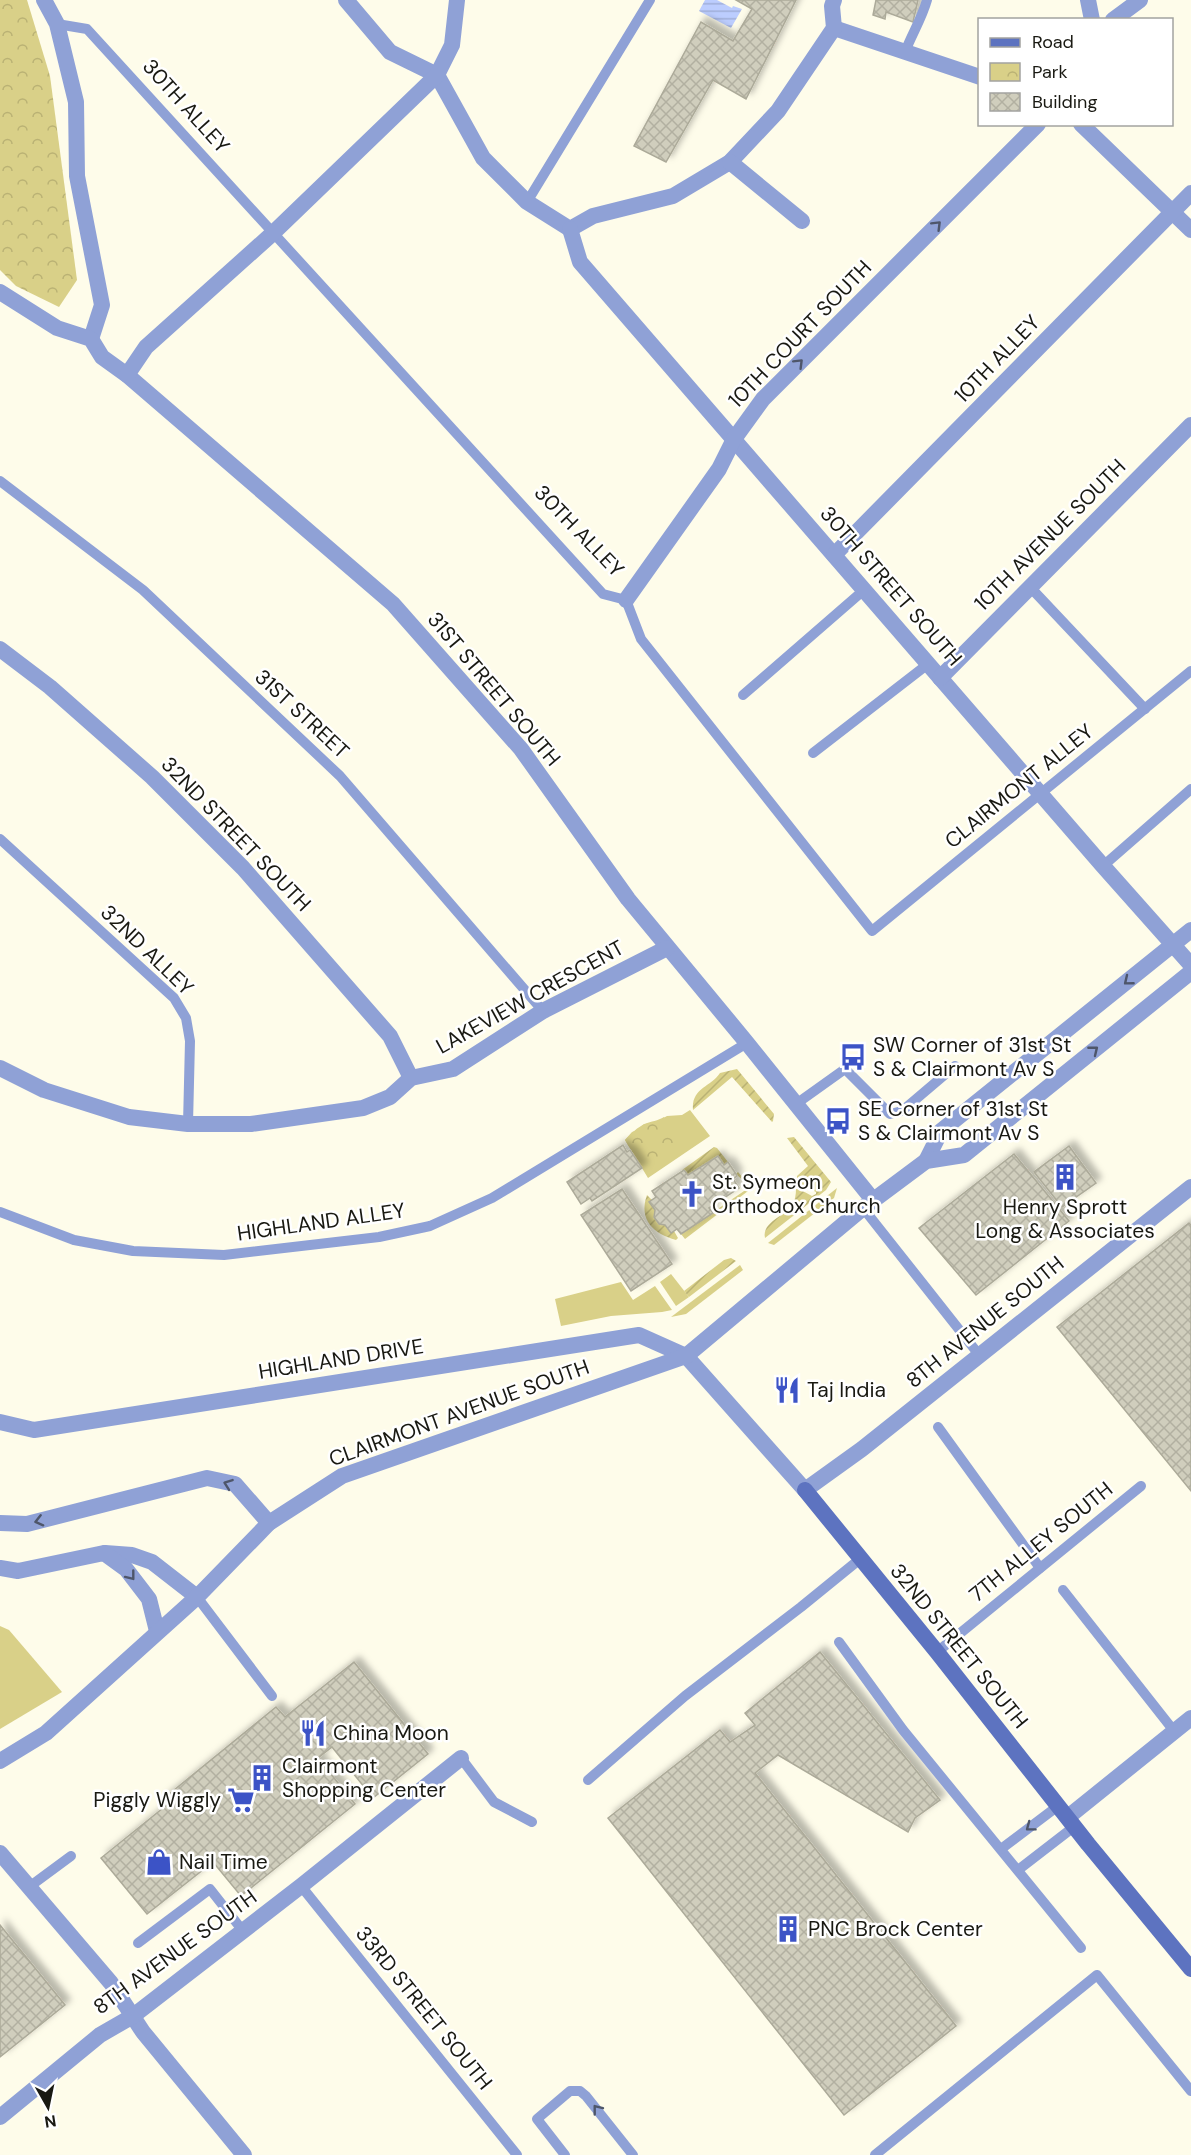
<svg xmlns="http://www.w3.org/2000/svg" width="1191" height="2155" viewBox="0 0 1191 2155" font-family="'DM Sans',sans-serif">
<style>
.grass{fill:#d9d088}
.park{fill:url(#park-crowns)}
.garden{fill:url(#garden-furrows)}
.water{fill:url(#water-rules)}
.building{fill:url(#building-cross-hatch);stroke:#acaa99;stroke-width:1.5;filter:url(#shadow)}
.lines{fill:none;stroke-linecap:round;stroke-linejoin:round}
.service{stroke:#8fa1d6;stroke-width:10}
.minor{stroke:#8fa1d6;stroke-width:16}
.tertiary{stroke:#8fa1d6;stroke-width:16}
.secondary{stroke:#5d73c0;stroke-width:16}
.oneway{stroke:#4e566a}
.labels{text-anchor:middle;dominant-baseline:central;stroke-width:5;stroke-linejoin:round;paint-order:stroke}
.street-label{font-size:21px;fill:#191912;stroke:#fff}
.poi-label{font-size:21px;fill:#191912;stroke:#fff;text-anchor:start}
</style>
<defs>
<pattern id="park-crowns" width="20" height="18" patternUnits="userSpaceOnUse" patternTransform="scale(1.5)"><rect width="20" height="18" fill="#d9d088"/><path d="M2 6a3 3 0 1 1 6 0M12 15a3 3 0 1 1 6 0" fill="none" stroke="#bab274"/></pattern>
<pattern id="garden-furrows" width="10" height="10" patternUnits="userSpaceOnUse" patternTransform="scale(1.5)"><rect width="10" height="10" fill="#d9d088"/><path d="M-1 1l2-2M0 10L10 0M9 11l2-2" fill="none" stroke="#bab274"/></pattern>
<pattern id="water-rules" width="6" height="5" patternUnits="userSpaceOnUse" patternTransform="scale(1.5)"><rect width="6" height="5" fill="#bccdfe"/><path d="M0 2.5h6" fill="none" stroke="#a1afd9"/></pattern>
<pattern id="building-cross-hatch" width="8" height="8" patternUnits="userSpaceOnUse" patternTransform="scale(1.5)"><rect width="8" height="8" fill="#d0cebd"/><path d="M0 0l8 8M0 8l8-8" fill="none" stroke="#b2b0a1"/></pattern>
<filter id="shadow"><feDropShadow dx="5.5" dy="-5.5" stdDeviation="3" flood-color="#0004"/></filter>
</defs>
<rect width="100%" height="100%" fill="#fefcea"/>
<g class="grass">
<polygon points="690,1110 710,1136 648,1178 625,1140 632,1132 637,1130 644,1124 656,1122 667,1116 682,1115"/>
<polygon points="738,1172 752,1188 685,1239 681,1234 747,1189 748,1185 736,1174"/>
<polygon points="837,1188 834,1198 774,1245 768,1243"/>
<polygon points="740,1265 743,1270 686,1314 671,1317"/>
<polygon points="671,1274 689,1297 676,1306 660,1282"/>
<polygon points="621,1282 633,1300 655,1286 672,1310 662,1312 611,1316 561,1326 555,1299"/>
<polygon points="0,1626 9,1630 62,1692 0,1729"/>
</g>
<g class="park">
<polygon points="0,0 27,0 50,76 77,280 59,307 16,286 0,270"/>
<path d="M664,1117L682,1142C657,1160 645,1176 625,1140C629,1135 639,1126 645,1124C651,1121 658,1121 664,1117Z"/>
</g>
<g class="garden">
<path d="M737,1069L774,1114L773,1121L772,1122L732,1077L693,1110C691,1088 711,1087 720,1073Z"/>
<path d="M794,1137L831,1182L826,1190L765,1238C762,1221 785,1217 793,1204C795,1200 796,1194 796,1189H799L812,1196L816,1194V1192L797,1182V1176L808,1166L787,1138Z"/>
<polygon points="714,1147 717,1148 728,1162 724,1165 717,1156 688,1175 682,1170"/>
<path d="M647,1195L652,1200L649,1202L655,1210L656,1221L665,1225L671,1233L674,1231L678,1238L676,1240C654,1234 638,1220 647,1195Z"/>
<polygon points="731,1258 736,1261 689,1297 684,1291 724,1260"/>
</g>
<polygon class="water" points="705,0 717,0 732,8 733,6 742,9 731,28 699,11"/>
<g class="building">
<polygon points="736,0 796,0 746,99 713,80 666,162 634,146 701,22 733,41 752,9"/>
<polygon points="876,0 918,0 913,22 886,12 885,19 873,15"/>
<polygon points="623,1145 627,1152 630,1150 642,1168 592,1201 590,1198 581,1204 567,1182"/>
<polygon points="1069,1146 1096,1183 1062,1207 1034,1172"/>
<polygon points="1014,1154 1069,1221 976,1295 919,1228"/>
<polygon points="718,1156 724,1165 728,1162 736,1174 737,1176 733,1179 739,1188 709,1208 713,1213 681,1234 677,1229 671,1233 665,1225 659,1224 654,1217 655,1210 649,1202 656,1197 652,1191 684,1170 688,1175"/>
<polygon points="622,1189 672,1264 631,1291 581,1215"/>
<polygon points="1189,1223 1191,1225 1191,1491 1057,1327"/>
<polygon points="820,1652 940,1800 915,1818 908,1832 778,1755 755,1773 956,2026 844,2115 608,1818 720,1730 730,1742 755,1725 745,1713"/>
<polygon points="354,1662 428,1754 373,1798 332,1747 318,1758 355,1804 241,1896 213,1862 147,1914 101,1858 168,1804 163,1799 276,1707 285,1717"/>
<polygon points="0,1925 65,2005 0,2057"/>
</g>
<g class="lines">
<g class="service">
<polyline points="57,24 87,29 603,594 626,600 641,639 872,931 1191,671"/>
<path d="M905,52C912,34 922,18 927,0"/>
<polyline points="527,202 650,0"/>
<polyline points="0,481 143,590 340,776 543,1011"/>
<polyline points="1030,587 1145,709"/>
<polyline points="743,695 864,590"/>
<polyline points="813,753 928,664"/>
<polyline points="0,839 174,998 186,1018 190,1041 188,1124"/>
<polyline points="1103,866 1191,789"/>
<polyline points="796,1104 845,1069 890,1114 902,1111 955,1066"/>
<polyline points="863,1208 980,1356"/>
<polyline points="0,1212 74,1240 133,1251 224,1255 379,1237 430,1226 492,1198 747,1043"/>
<polyline points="938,1427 1040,1568"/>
<polyline points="1063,1590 1174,1731"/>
<polyline points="197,1597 272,1696"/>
<polyline points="839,1642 903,1730 1081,1948"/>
<polyline points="937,1652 1141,1486"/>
<polyline points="461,1758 494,1802 532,1822"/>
<polyline points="588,1780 685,1696 801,1607 860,1559"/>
<polyline points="1001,1849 1058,1806"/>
<polyline points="1018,1870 1075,1826"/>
<polyline points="301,1886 517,2155"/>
<polyline points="29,1887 71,1856"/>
<polyline points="138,1943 210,1889 243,1931"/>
<polyline points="565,2155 537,2119 570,2091 580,2091 586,2096 633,2155"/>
<polyline points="875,2155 1097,1975 1191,2091"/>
</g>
<g class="minor">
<polyline points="44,0 57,24 76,102 77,176 102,305 91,339"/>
<polyline points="346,0 390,52 437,75"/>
<polyline points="1088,0 1092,20"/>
<polyline points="1113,20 1140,0"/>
<polyline points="834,28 980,77"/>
<polyline points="437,75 483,158 527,202 570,229 593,216 673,196 730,162 778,111 834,28 832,6 834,0"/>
<polyline points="1081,124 1191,230"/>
<polyline points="730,162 802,221"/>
<polyline points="570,229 580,262 1103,866 1191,965"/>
<polyline points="0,292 57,328 91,339 102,357 127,375 393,604 521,749 628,899 747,1043 873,1200"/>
<polyline points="127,375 146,347 272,234 437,75 452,45 457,0"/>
<polyline points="834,555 1191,193"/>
<polyline points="626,600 719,469 734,439 763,399 1038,124"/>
<polyline points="0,649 50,687 152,777 243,868 390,1036 411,1078"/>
<polyline points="940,678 1191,425"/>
<polyline points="0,1068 44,1090 129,1117 188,1124 251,1124 363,1108 390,1097 411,1078 453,1069 543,1011 667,948"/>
<polyline points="0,1422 34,1430 639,1335 686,1356 805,1490 862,1449 1191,1187"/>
<polyline points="0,1853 111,1983 143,2032 244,2155"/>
<polyline points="0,2117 100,2035 133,2016 301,1886 461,1758"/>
</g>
<g class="tertiary">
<polyline points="926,1161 941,1131 1191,930"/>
<polyline points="0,1523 27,1524 207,1478 235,1484 269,1523"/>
<polyline points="105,1553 132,1555 152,1562 197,1597"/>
<polyline points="0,1568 18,1571 104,1553 126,1569 149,1599 157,1631"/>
<polyline points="0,1761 46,1733 197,1597 269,1523 342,1476 686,1356 863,1208 926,1161 964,1155 1191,972"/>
<polyline points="1068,1817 1191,1718"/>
</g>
<polyline class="secondary" points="805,1490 937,1652 1088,1844 1191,1969"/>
</g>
<defs><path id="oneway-chevron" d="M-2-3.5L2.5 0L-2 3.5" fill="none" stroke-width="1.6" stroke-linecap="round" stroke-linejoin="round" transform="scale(1.5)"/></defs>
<g class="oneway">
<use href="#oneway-chevron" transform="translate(937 225) rotate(-45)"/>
<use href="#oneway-chevron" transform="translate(799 363) rotate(-45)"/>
<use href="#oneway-chevron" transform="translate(1128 981) rotate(141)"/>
<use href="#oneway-chevron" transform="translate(1094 1050) rotate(-39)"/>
<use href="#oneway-chevron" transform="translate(228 1484) rotate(-160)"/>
<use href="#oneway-chevron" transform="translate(39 1521) rotate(166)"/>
<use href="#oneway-chevron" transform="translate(131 1576) rotate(52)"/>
<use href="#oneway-chevron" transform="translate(1030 1827) rotate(143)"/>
<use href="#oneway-chevron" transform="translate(597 2109) rotate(-128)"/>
</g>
<defs>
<symbol id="bus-bare" viewBox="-9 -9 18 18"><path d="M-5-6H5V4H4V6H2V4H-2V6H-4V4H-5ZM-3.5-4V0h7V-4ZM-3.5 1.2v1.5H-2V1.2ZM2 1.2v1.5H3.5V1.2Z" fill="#3c53c6" stroke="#fff" stroke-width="2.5" paint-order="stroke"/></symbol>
<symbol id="building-bare" viewBox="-9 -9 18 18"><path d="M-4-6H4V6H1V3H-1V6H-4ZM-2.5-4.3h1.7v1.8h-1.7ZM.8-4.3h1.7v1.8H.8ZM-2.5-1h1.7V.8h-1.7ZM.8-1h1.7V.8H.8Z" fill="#3c53c6" stroke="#fff" stroke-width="2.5" paint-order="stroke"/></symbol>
<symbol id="church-bare" viewBox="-9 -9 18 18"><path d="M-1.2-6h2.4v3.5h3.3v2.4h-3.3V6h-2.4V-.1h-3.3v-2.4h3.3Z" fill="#3c53c6" stroke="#fff" stroke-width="2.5" paint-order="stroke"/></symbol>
<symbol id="restaurant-bare" viewBox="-9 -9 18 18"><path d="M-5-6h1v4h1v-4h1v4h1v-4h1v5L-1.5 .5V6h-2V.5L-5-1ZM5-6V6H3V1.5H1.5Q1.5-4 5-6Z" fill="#3c53c6" stroke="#fff" stroke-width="2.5" paint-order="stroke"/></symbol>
<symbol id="supermarket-bare" viewBox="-9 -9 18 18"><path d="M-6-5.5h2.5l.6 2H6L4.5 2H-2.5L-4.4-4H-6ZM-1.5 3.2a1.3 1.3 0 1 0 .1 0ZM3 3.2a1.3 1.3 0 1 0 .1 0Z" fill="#3c53c6" stroke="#fff" stroke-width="2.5" paint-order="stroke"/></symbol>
<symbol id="shop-bare" viewBox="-9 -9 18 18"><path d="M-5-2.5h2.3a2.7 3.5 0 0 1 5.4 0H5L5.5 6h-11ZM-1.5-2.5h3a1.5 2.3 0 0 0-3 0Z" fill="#3c53c6" stroke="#fff" stroke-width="2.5" paint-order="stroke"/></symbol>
</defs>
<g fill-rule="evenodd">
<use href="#bus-bare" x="834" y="1038" width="38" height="38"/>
<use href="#bus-bare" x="819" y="1102" width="38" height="38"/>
<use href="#building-bare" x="1046" y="1158" width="38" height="38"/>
<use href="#church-bare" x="673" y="1175" width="38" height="38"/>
<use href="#restaurant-bare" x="768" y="1371" width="38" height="38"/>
<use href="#restaurant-bare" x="294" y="1714" width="38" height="38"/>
<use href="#building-bare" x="243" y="1759" width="38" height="38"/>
<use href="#supermarket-bare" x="222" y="1781" width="38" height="38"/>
<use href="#shop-bare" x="140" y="1843" width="38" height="38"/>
<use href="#building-bare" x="769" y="1910" width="38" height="38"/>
</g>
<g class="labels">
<g class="street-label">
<text transform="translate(186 106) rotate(48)">30TH ALLEY</text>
<text transform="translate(800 334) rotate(-46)">10TH COURT SOUTH</text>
<text transform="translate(997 359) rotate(-46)">10TH ALLEY</text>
<text transform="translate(579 531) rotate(46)">30TH ALLEY</text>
<text transform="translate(1050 535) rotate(-45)">10TH AVENUE SOUTH</text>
<text transform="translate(891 586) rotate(49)">30TH STREET SOUTH</text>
<text transform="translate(494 689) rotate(50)">31ST STREET SOUTH</text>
<text transform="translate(302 714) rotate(43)">31ST STREET</text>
<text transform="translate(1019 786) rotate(-39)">CLAIRMONT ALLEY</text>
<text transform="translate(236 834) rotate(46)">32ND STREET SOUTH</text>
<text transform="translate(147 950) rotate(44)">32ND ALLEY</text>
<text transform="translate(530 997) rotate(-29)">LAKEVIEW CRESCENT</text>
<text transform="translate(321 1222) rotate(-8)">HIGHLAND ALLEY</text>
<text transform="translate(985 1322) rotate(-39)">8TH AVENUE SOUTH</text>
<text transform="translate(341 1359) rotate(-9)">HIGHLAND DRIVE</text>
<text transform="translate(459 1413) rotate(-20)">CLAIRMONT AVENUE SOUTH</text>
<text transform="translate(1041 1542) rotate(-39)">7TH ALLEY SOUTH</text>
<text transform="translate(959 1646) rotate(51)">32ND STREET SOUTH</text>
<text transform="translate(175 1952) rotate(-36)">8TH AVENUE SOUTH</text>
<text transform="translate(424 2008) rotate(51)">33RD STREET SOUTH</text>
</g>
<g class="poi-label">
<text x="873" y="1045">SW Corner of 31st St<tspan x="873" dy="24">S &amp; Clairmont Av S</tspan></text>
<text x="858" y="1109">SE Corner of 31st St<tspan x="858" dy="24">S &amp; Clairmont Av S</tspan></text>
<text x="712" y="1182">St. Symeon<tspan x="712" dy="24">Orthodox Church</tspan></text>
<text x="1065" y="1207" text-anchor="middle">Henry Sprott<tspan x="1065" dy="24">Long &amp; Associates</tspan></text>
<text x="807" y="1390">Taj India</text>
<text x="333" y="1733">China Moon</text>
<text x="282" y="1766">Clairmont<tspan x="282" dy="24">Shopping Center</tspan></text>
<text x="221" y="1800" text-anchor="end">Piggly Wiggly</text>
<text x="179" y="1862">Nail Time</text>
<text x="808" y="1929">PNC Brock Center</text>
</g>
</g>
<rect x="978" y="18" width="195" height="108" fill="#ffffff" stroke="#a3a3a0" stroke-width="1.5"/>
<rect x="990" y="38" width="30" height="9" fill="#5d73c0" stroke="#a3a3a0" stroke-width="1.5"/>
<text x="1032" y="48" font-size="18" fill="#191912">Road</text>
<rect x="990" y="63" width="30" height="18" fill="url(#park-crowns)" stroke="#a3a3a0" stroke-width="1.5"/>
<text x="1032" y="78" font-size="18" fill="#191912">Park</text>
<rect x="990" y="93" width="30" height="18" fill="url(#building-cross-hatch)" stroke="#a3a3a0" stroke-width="1.5"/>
<text x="1032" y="108" font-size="18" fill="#191912">Building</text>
<g transform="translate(48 2107) rotate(171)" stroke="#ffffff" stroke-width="4.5" paint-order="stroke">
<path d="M0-4.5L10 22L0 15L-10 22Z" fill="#191912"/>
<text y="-9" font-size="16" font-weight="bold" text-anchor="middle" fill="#191912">N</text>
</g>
</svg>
